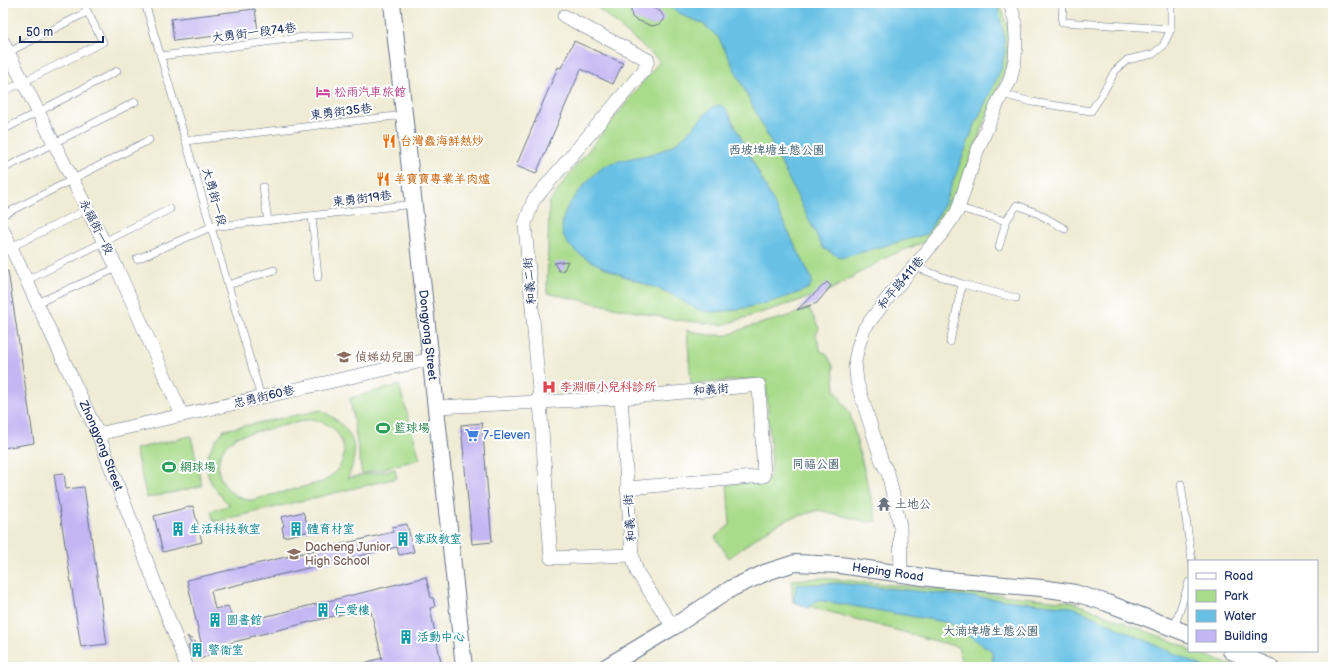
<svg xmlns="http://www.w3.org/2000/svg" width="1336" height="670" viewBox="0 0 1336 670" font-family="'Balsamiq Sans','LXGW WenKai TC',sans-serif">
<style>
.green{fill:#a8db8a;stroke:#628574;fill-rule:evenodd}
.water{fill:#68c1e5;stroke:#4278a2}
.building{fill:#c2b6f3}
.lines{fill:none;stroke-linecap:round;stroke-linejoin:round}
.service-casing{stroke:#657187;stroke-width:8}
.minor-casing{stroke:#657187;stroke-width:14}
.tertiary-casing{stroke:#657187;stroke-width:18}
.service{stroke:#fff;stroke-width:7}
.minor{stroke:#fff;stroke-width:13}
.tertiary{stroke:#fff;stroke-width:16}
.labels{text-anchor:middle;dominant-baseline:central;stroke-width:4;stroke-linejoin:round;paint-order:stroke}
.street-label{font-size:12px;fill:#1b2f5e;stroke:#fff}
.hotel-label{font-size:12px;fill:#b23c85;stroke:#fff;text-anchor:start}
.food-label{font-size:12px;fill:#c56008;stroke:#fff;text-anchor:start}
.park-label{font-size:12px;fill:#3e5a69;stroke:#fff}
.education-label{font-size:12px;fill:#785e54;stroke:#fff;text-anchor:start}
.health-label{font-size:12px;fill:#be3a42;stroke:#fff;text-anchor:start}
.leisure-label{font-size:12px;fill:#27864d;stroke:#fff;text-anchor:start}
.shop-label{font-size:12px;fill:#366cbe;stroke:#fff;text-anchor:start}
.worship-label{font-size:12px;fill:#5b616d;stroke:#fff;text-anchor:start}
.culture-label{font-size:12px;fill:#0d838f;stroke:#fff;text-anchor:start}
</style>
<rect width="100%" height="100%" fill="#fff"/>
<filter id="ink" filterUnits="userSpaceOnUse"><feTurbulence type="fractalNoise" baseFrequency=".025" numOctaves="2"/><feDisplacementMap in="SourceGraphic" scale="8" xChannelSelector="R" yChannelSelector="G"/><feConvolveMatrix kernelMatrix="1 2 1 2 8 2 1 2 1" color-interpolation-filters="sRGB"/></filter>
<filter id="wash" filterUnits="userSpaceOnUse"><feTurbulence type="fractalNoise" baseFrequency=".012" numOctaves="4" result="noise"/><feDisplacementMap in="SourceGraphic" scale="16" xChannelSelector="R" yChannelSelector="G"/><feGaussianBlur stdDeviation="0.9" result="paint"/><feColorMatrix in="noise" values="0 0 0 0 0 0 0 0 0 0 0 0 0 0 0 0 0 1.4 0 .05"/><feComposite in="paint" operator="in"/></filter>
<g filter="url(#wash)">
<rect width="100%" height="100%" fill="#efebd4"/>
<g class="green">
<polygon points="592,3 1000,3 1010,35 1007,64 953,204 924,242 889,256 827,292 722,325 670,319 547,293 549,203 572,171 660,61"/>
<polygon points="809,308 819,328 816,335 821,352 826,353 833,366 835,390 850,414 877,521 867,522 819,510 786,520 764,532 729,558 715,537 730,525 727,485 769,478 772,463 766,384 764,381 754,379 691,384 687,330 708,335 728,335 748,327 789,316"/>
<polygon points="399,385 420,459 362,474 350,398"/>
<path d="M321,410C328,414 336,419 342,425C358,442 356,458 348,478L395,469L397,478L214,522L211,511L230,505C202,479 198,459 224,430ZM312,419C318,421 324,422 330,426C334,428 338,434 340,438C350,457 339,472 322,482L252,500C233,501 214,479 219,460C221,449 229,442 238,436Z"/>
<polygon points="191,436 202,486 147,498 135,449"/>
<polygon points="821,578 1073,602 1189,648 1189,651 1195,651 1235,667 963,667 958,647 793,602 791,580"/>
</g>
<g class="water">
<polygon points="664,3 997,3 1004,37 1005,51 1001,69 973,129 944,205 927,234 841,258 823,248 724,48 718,37 702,23 684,16"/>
<path d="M720,105L725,108L729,114L811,277L812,282L809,288C787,299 734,313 710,312C695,312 682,299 669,293C645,283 573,262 564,237C560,228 563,216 567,208C572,199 579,192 585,184C591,178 598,170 605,166C623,157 652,157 669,147C686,138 697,122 711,108L716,106Z"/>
<polygon points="837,583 1072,607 1204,667 993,667 992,651 950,623 818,600 808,608 793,601 797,585"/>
</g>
<g id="blocks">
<g class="building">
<polygon points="635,3 641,3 660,11 664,17 664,20 660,24 652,26 634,19 632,17 631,11 631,8"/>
<polygon points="255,9 258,31 174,41 171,19"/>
<polygon points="574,41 623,63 613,84 581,69 536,174 516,166 558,67 561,68"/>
<polygon points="568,261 564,270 559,271 554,263"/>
<polygon points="8,271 34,443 3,448 3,272"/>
<polygon points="827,282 831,286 817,303 797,310"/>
<polygon points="482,423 492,542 472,544 461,425"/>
<polygon points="64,473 66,489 84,487 107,644 81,647 54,474"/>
<polygon points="193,506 202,542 163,552 154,516"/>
<polygon points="303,512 310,531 284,537 282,527 284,526 281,517"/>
<polygon points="407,524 414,552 399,555 397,547 211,591 215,609 228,606 234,622 254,617 255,619 426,577 431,598 433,598 435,607 430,608 442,667 360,667 360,664 382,658 370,607 250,637 250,638 205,649 211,654 201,659 198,655 192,657 188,646 192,645 187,636 202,647 187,580 393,532 392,527"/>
</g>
</g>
</g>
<g filter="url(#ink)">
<use href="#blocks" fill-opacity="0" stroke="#657187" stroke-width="1"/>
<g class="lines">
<defs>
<g id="service">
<polyline points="145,3 261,397"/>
<polyline points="1063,3 1062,22 1171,29"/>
<polyline points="5,54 87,12"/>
<polyline points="161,56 304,37 350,35"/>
<polyline points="3,92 103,42 83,3"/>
<polyline points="1002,94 1032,102 1091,111 1101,96 1115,71 1127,60 1153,54 1163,46 1171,29 1171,3"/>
<polyline points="3,130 117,71"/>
<polyline points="186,141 404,115"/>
<polyline points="3,169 135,102"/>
<polyline points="263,187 268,221"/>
<polyline points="959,208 1006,221 1017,205 1037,213 1065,229"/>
<polyline points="3,215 149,140"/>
<polyline points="312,216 318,277"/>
<polyline points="11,247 88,209"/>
<polyline points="999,247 1006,221"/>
<polyline points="137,259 211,227 414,204"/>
<polyline points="915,267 962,284 1016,298"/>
<polyline points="27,280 170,209"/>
<polyline points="228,285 274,270"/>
<polyline points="37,303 117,268"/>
<polyline points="950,342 962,284"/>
<polyline points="1181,484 1192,561"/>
<polyline points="1174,628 1189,582"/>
</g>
<g id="minor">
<polyline points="564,16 648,60 644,70 533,201 525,224 540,402 551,558 632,555"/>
<polyline points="3,42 117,268 182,415"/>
<path id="s1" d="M3,230L98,434L187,667"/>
<polyline points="621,398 632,555 637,572 673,627"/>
<polyline points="436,407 621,398 759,385 764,476 628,488"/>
<polyline points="98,434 431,359"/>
<polyline points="901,574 900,526 888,473 882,462 857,382 855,361 858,347 864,329 890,295 943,232 957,212 976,154 999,100 1010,81 1015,59 1016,40 1015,21 1010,3"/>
</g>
<g id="tertiary">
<path id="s2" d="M392,3L464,667"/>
<polyline points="1231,651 1270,667"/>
<path id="s3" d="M606,667L673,627L732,588L767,572L795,563L840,565L937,579L1041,588L1075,593L1107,603L1189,634"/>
</g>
</defs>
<use href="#service" class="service-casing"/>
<use href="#minor" class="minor-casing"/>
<use href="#tertiary" class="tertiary-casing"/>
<use href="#service" class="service"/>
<use href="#minor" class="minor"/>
<use href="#tertiary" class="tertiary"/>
</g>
</g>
<defs>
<symbol id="hotel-bare" viewBox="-9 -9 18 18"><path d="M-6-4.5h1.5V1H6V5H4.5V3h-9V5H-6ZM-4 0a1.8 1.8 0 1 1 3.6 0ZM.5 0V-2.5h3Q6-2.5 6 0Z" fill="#d1479c" stroke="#fff" stroke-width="2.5" paint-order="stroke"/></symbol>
<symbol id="restaurant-bare" viewBox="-9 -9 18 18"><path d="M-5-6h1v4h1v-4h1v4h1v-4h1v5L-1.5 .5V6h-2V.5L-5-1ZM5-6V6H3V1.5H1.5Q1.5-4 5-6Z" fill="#e8710a" stroke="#fff" stroke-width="2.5" paint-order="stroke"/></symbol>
<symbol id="school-bare" viewBox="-9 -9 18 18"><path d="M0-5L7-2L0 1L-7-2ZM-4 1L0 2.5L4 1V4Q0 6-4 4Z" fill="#8d6e63" stroke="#fff" stroke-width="2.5" paint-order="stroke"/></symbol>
<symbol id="hospital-bare" viewBox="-9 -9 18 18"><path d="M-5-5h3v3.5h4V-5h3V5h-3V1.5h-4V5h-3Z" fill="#e0444e" stroke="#fff" stroke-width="2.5" paint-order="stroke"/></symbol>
<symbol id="stadium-bare" viewBox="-9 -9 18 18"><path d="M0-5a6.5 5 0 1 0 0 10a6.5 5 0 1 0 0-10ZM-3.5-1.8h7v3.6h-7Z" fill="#2e9e5b" stroke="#fff" stroke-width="2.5" paint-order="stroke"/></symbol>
<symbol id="supermarket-bare" viewBox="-9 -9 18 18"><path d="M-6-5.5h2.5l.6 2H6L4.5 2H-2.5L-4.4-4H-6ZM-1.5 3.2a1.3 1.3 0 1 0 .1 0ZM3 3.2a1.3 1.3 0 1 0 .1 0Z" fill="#3f7fe0" stroke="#fff" stroke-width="2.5" paint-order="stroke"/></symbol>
<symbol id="temple-bare" viewBox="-9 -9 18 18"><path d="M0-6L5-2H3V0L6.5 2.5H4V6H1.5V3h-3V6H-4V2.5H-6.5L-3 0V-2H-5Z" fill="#6b7280" stroke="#fff" stroke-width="2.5" paint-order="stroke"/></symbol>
<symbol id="building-bare" viewBox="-9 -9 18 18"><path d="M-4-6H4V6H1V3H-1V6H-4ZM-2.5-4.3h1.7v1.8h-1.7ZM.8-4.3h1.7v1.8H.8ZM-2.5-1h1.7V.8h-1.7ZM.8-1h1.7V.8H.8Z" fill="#0f9aa8" stroke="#fff" stroke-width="2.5" paint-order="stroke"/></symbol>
</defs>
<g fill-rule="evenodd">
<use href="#hotel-bare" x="313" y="82" width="20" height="20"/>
<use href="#restaurant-bare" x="379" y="131" width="20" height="20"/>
<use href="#restaurant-bare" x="373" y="169" width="20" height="20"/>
<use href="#school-bare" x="334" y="347" width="20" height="20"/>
<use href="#hospital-bare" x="539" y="377" width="20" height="20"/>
<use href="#stadium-bare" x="373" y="418" width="20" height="20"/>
<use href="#supermarket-bare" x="462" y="425" width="20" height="20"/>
<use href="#stadium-bare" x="159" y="457" width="20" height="20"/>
<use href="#temple-bare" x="874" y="494" width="20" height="20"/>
<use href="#building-bare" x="168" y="519" width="20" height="20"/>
<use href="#building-bare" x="286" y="519" width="20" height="20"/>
<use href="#building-bare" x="393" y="529" width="20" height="20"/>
<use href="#school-bare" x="284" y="544" width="20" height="20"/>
<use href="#building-bare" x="313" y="600" width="20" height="20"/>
<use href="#building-bare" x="205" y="610" width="20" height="20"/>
<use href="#building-bare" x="396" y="627" width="20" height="20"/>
<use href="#building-bare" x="187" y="640" width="20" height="20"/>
</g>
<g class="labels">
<g class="street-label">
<text transform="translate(254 33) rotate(-7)">大勇街一段74巷</text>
<text transform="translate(341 112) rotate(-7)">東勇街35巷</text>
<text transform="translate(214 197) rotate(74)">大勇街一段</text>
<text transform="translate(362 199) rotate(-7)">東勇街19巷</text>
<text transform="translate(96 227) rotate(63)">永福街一段</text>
<text transform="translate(530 281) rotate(-95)">和義二街</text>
<text transform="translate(901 283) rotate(-50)">和平路411巷</text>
<text stroke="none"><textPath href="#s2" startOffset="334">Dongyong Street</textPath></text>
<text transform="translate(711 390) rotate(-5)">和義街</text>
<text transform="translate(264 397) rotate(-13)">忠勇街60巷</text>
<text stroke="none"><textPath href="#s1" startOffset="237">Zhongyong Street</textPath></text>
<text transform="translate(630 518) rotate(-94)">和義一街</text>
<text stroke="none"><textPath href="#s3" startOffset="310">Heping Road</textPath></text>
</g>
<g class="hotel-label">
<text x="334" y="92">松雨汽車旅館</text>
</g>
<g class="food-label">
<text x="400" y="141">台灣鱻海鮮熱炒</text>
<text x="394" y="179">羊寶寶專業羊肉爐</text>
</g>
<g class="park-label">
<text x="777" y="150">西坡埤塘生態公園</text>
<text x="816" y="464">同福公園</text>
<text x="991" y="631">大湳埤塘生態公園</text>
</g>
<g class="education-label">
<text x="355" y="357">偵娣幼兒園</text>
<text x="305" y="547">Dacheng Junior<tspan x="305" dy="14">High School</tspan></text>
</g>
<g class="health-label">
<text x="560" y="387">李淵順小兒科診所</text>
</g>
<g class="leisure-label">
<text x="394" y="428">籃球場</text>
<text x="180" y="467">網球場</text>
</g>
<g class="shop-label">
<text x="483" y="435">7-Eleven</text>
</g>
<g class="worship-label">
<text x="895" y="504">土地公</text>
</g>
<g class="culture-label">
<text x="189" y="529">生活科技教室</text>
<text x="307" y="529">體育材室</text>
<text x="414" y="539">家政教室</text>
<text x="334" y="610">仁愛樓</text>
<text x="226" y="620">圖書館</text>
<text x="417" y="637">活動中心</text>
<text x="208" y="650">警衛室</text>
</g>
</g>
<rect width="1336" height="670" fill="none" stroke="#fff" stroke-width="16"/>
<rect x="1188" y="560" width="130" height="92" fill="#ffffff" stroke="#a4acbf"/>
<rect x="1196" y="573" width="20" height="6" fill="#ffffff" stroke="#a4acbf"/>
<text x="1224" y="580" font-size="12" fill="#1b2f5e">Road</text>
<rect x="1196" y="590" width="20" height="12" fill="#a8db8a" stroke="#a4acbf"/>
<text x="1224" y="600" font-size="12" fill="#1b2f5e">Park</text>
<rect x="1196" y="610" width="20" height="12" fill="#68c1e5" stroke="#a4acbf"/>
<text x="1224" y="620" font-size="12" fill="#1b2f5e">Water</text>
<rect x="1196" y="630" width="20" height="12" fill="#c2b6f3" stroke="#a4acbf"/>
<text x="1224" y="640" font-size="12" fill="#1b2f5e">Building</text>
<path d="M20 36v6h83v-6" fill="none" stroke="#1b2f5e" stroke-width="2"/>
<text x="26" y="36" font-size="12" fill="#1b2f5e" stroke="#ffffff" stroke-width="3" paint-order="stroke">50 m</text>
</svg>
